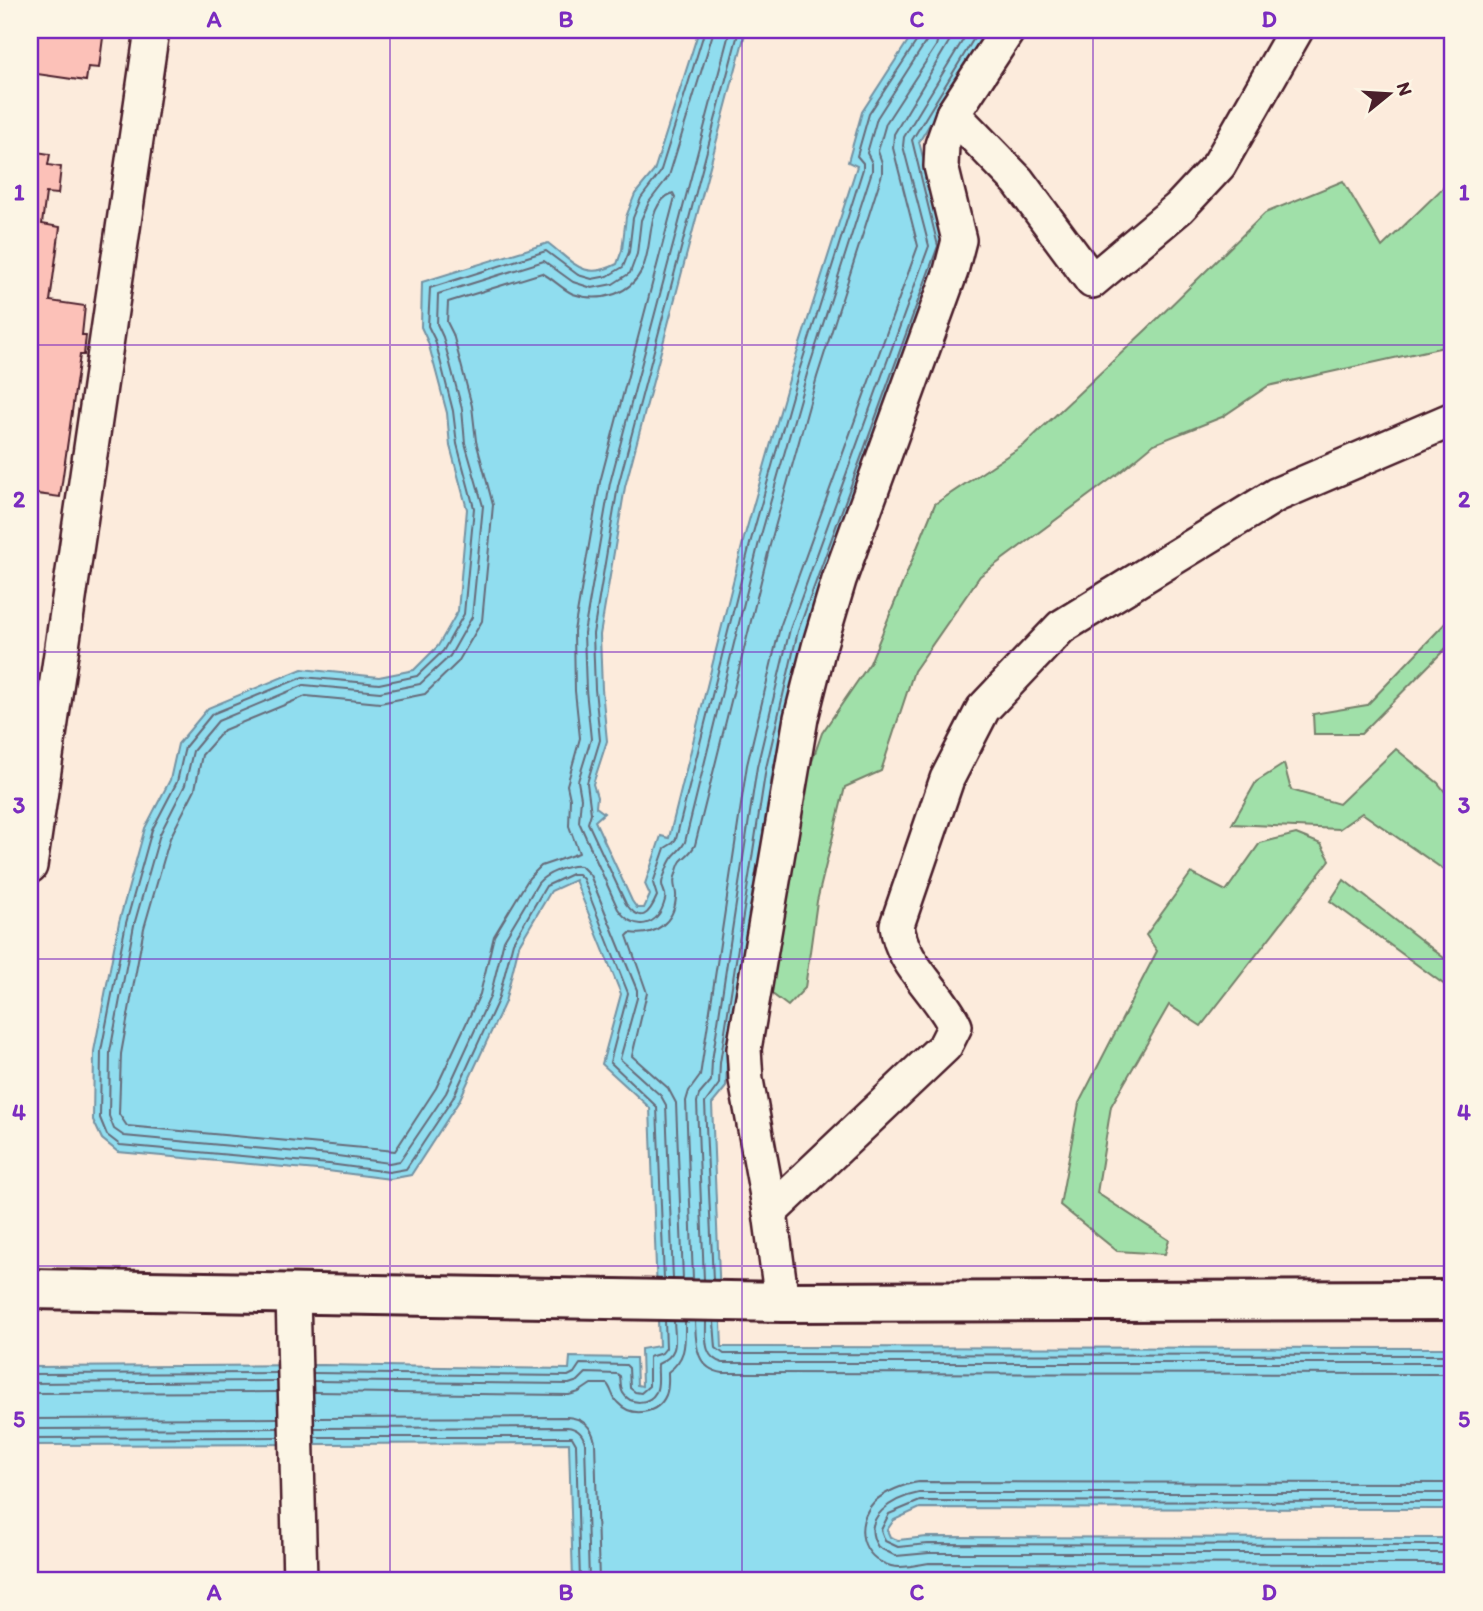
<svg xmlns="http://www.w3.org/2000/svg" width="1483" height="1611" viewBox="0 0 1483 1611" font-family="Itim,sans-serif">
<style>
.green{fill:#a0e0a9;stroke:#75806a;stroke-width:2}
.water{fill:#90ddef;stroke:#7491a1;stroke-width:2}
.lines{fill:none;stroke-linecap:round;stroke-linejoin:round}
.shore{stroke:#666b79;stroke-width:2}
.building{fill:#fcc1b8;stroke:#4a1f2b;stroke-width:2}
.street-casing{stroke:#4a1f2b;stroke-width:38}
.secondary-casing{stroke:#4a1f2b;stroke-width:44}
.street{stroke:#fcf5e5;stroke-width:33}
.secondary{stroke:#fcf5e5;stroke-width:38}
.grid{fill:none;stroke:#7b2cbf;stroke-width:2;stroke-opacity:0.55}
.neatline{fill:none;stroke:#7b2cbf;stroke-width:2.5}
.grid-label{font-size:23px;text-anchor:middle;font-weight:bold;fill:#7b2cbf}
</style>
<rect width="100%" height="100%" fill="#fcebdc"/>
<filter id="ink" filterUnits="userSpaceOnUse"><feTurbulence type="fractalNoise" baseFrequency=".0143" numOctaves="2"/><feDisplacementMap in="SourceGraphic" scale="14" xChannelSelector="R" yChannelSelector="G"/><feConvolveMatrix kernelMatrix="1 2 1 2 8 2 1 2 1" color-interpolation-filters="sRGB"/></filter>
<g filter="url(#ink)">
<g class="green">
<polygon points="1453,178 1453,345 1268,386 1222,417 1154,444 1119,473 980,576 914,671 881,771 845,787 817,901 805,988 788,1006 771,993 808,773 822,733 870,663 935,504 1025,444 1147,329 1265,213 1343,181 1382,247"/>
<polygon points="1453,615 1453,641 1361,734 1314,734 1313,714 1367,705"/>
<polygon points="1396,749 1438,783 1453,802 1453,876 1362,813 1339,829 1232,824 1256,782 1284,764 1291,790 1339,804"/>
<polygon points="1296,834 1321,844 1330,860 1201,1026 1169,1005 1111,1106 1097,1193 1169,1240 1165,1254 1117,1251 1060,1205 1079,1103 1157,951 1146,935 1191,873 1226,891 1260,843"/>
<polygon points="1344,880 1453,965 1453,991 1330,901"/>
</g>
<path class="water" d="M699,30H746L625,487L600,635L602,689L607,741L593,784L597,797L596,807L604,813L595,821L632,901L637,908H644L650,895L645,884L661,836L669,838L744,538L792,369L857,166L848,162L862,112L915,30H987L919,142L946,246L805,633L773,770L727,1064L726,1087L712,1104L722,1347L1453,1348V1509L920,1508L894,1520L887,1530L890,1537L898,1540L927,1537L1453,1538V1581H573L569,1443L30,1445V1367L323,1365L569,1369L570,1357L636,1358L637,1385L642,1386L641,1349L659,1346L650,1108L602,1064L621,994L575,880L551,891L519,945L505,1002L459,1101L411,1175L390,1179L328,1171L118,1152L102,1139L93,1120L94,1051L119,922L145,828L170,780L178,744L208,708L302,669L379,677L414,670L438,646L458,611L467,509L450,446L447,413L428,342L421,327L422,282L548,243C574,263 584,281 617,264L622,250L626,217L635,194L654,171Z"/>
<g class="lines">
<g class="shore">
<path d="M730,30L610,483L584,633L586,690L591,739L578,781L581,798L579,822L618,909C634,932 658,928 665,900C667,893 662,890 662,884C662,879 666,872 667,868C673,851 679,854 685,842L759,542L807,374L872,171V163L867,153L877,118L927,40L929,30"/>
<path d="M739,30L618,486L593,634L595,689L600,740L587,783L591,813L588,823L626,904C641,924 649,915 657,896L653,883L665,848L673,843L676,839L751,540L799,371L863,169V163L857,156L869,114L920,36L921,30"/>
<path d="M673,193L675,197L600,482L574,631L575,691L580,738L567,785L570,799L569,826L579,853L541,866L529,878L494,936L480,994L436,1088L395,1151L127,1126L119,1114L121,1054L144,928L170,838L195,789L202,755L224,730L306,696L380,703L425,694L458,662L482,621L493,505L476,441L472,406L453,334L447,322L448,302L542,273C553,279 562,289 573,294C588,299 601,299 615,294C668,274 634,208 673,193Z"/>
<polyline points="664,1279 657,1107 610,1062 628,993 583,879 578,874 572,874 546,886 513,942 498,1000 453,1098 406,1169 389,1172 329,1164 120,1145 107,1135 100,1118 101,1051 126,923 152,830 177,782 185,747 212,714 303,677 379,684 417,676 443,651 464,614 474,508 457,444 453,411 435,340 428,326 430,288 546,251 578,275 592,279 608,276 623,267 629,252 633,218 641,198 660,173 705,30"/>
<path d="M673,1279L666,1105L661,1096L620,1059L637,998V990L590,875L581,866C569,864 545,874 538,883L504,940L490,997L446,1093L400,1161L389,1163L330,1155L124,1136L114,1129L109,1116L110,1052L134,925L160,834L185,785L193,751L218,721L304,685L380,692L420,684L450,656L472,617L483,506L465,443L462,409L443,337L437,324L438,294L544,261L573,282L592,288L613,284L630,273L637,254L641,220L649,202L669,176L714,30"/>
<path d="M683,1279L676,1103L668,1088L632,1056L647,993L627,936L630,933C654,937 674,923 676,898C677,890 672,884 675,877C677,872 678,865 681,861C687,855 691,853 695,845L770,545L817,377L882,174V163L878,151L886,123L936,46L940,30"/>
<polyline points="693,1279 686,1101 689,1091 700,1076 747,765 780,627 918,246 893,148 894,134 956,30"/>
<polyline points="704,1280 697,1102 699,1095 711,1081 712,1061 757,767 790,629 929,246 903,146 904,137 969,30"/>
<polyline points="713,1280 705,1103 719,1084 720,1063 766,768 798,631 938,246 912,140 979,30"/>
<path d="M695,1321C696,1344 695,1369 723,1373L1453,1374"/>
<path d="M706,1322C706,1339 703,1358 723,1363H1453"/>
<polyline points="714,1322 716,1348 724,1354 1453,1355"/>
<polyline points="313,1373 568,1376 574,1373 580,1364 626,1365 629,1368 630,1388 635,1392 641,1393 649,1386 649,1357 662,1353 666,1348 665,1321"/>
<polyline points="30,1374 277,1373"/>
<path d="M314,1381L569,1384L578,1381L586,1373L617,1374L620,1376C621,1382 620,1388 623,1393C630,1405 649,1405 656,1392C660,1384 657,1372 658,1364C680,1354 675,1342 674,1321"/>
<polyline points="30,1383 277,1381"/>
<path d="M314,1392L569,1395L579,1392L591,1384H607C612,1389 612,1398 618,1403C632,1418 658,1414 666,1395C669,1387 668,1379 668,1372C687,1358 685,1343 685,1321"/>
<polyline points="30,1393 277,1392"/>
<path d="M314,1418L567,1417C583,1418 592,1427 595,1442L599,1581"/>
<polyline points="30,1419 278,1418"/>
<path d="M315,1428L567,1427C577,1428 583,1434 585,1443L589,1581"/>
<polyline points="30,1429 278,1428"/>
<polyline points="315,1437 572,1437 576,1444 580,1581"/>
<polyline points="30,1438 278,1437"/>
<path d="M1453,1483L919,1482C905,1484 884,1492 874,1502C853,1525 861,1558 891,1566C903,1569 917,1565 929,1563L1453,1564"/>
<path d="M1453,1493H919C894,1498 859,1517 878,1547L896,1556L929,1553H1453"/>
<polyline points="1453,1502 920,1501 889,1514 881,1530 885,1541 898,1547 928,1544 1453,1545"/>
</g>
</g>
<g class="building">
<polygon points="30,30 104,30 99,68 88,67 86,81 30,73"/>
<polygon points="30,151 50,154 48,165 61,167 58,194 46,193 42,224 60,227 50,301 85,306 82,335 86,335 84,355 80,355 60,497 30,493"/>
</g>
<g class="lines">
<defs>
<g id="street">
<polyline points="953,114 1018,181 1092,281 1179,208 1219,165 1296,30"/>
<polyline points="30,866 152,30"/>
<path d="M770,1212L945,1046L955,1026C939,991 901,965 897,925L947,779L983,709L1061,627L1276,495L1453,419"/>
<polyline points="293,1294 300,1581"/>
<polyline points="782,1302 770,1212 746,1080 744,1049 801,718 819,647 839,580 951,271 959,240 941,166 942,145 953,114 1008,30"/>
</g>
<polyline id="secondary" points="30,1289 782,1302 1453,1300"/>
</defs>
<use href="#street" class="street-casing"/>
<use href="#secondary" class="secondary-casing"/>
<use href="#street" class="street"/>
<use href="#secondary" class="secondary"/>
</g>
</g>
<path class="grid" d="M390,30V1581M742,30V1581M1093,30V1581M30,345H1453M30,652H1453M30,959H1453M30,1266H1453"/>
<rect width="1483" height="1611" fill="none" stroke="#fcf5e5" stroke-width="77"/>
<g transform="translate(1389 94) rotate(72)" stroke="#fcf5e5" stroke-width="5" paint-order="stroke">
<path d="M0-5L12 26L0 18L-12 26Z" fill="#4a1f2b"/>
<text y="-10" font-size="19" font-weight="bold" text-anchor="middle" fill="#4a1f2b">N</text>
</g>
<rect x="38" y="38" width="1406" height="1534" class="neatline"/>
<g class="grid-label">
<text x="214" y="27">A</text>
<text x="566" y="27">B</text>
<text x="917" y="27">C</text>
<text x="1269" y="27">D</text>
<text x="19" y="200">1</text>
<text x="1464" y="200">1</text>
<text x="19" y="507">2</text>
<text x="1464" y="507">2</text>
<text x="19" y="813">3</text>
<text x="1464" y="813">3</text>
<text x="19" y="1120">4</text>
<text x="1464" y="1120">4</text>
<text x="19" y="1427">5</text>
<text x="1464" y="1427">5</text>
<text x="214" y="1600">A</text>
<text x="566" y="1600">B</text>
<text x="917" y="1600">C</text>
<text x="1269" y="1600">D</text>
</g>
</svg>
